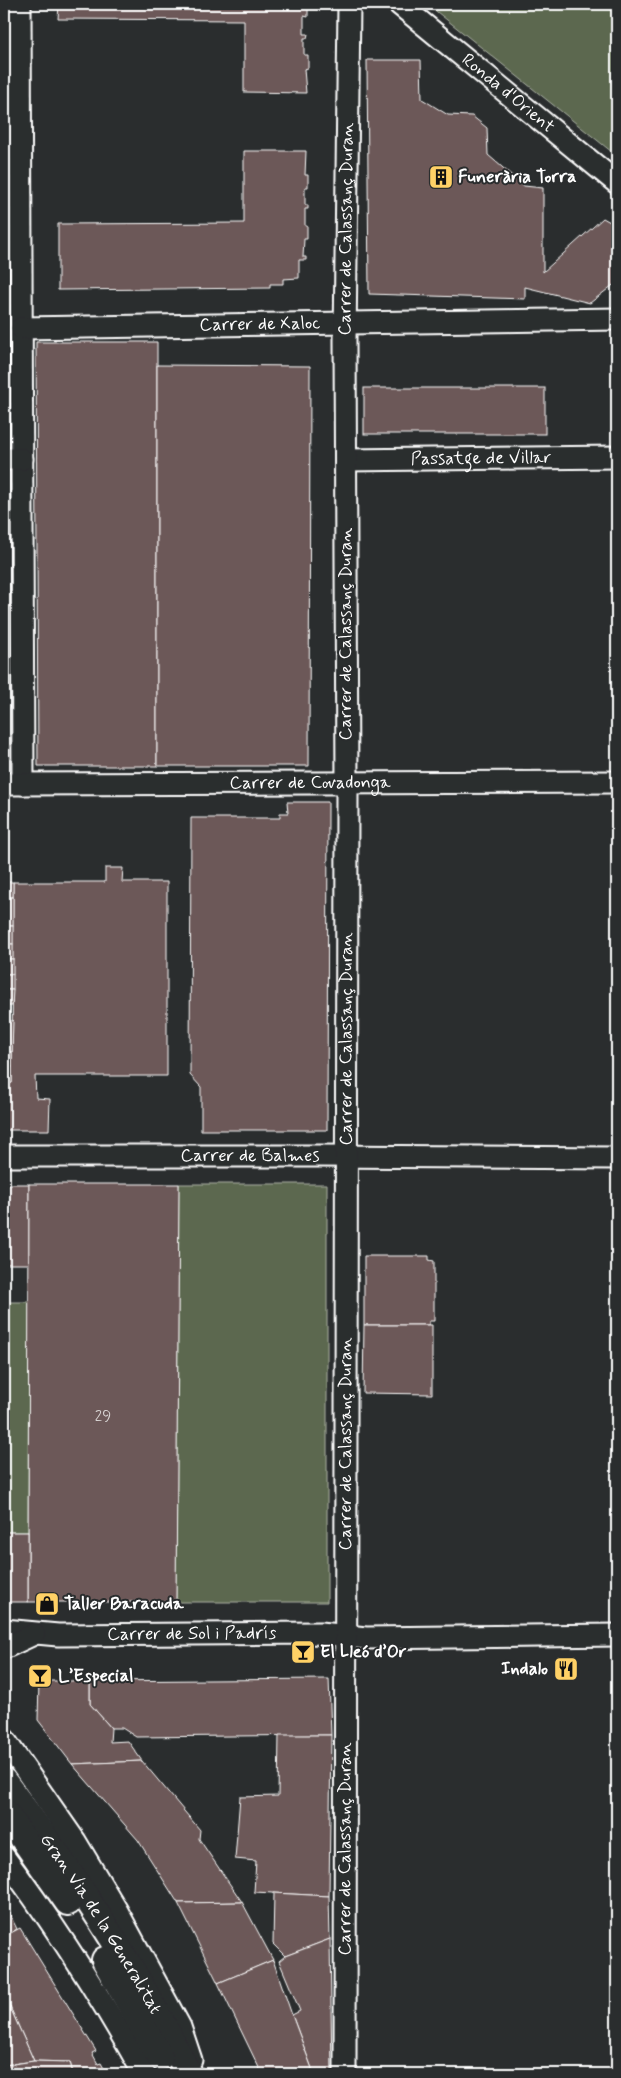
<svg xmlns="http://www.w3.org/2000/svg" width="621" height="2078" viewBox="0 0 621 2078" font-family="Mynerve,sans-serif">
<style>
.green{fill:#5c684f;stroke:#aeb4a7}
.building{fill:#6c5958;stroke:#fff}
.lines{fill:none;stroke-linecap:round;stroke-linejoin:round}
.minor-casing{stroke:#fff;stroke-width:25}
.tertiary-casing{stroke:#fff;stroke-width:30}
.minor{stroke:#2a2d2e;stroke-width:21}
.tertiary{stroke:#2a2d2e;stroke-width:26}
.labels{text-anchor:middle;dominant-baseline:central;stroke-width:4;stroke-linejoin:round;paint-order:stroke}
.number-label{font-size:15px;fill:#dad6d5}
.street-label{font-size:18px;fill:#fff;stroke:#2a2d2e}
.poi-label{font-size:18px;font-weight:bold;fill:#fff;stroke:#2a2d2e;text-anchor:start}
</style>
<rect width="100%" height="100%" fill="#2a2d2e"/>
<filter id="ink" filterUnits="userSpaceOnUse"><feTurbulence type="fractalNoise" baseFrequency=".02" numOctaves="2"/><feDisplacementMap in="SourceGraphic" scale="10" xChannelSelector="R" yChannelSelector="G"/><feConvolveMatrix kernelMatrix="1 2 1 2 8 2 1 2 1" color-interpolation-filters="sRGB"/></filter>
<g filter="url(#ink)">
<g class="green">
<polygon points="427,4 617,4 617,156"/>
<polygon points="179,1184 327,1184 327,1602 176,1602"/>
<polygon points="4,1302 29,1302 28,1532 4,1532"/>
</g>
<g class="building">
<polygon points="59,4 308,4 308,17 304,16 304,34 308,34 307,38 304,38 304,55 308,55 308,68 304,69 306,93 244,92 244,20 58,19"/>
<polygon points="367,60 421,60 422,99 448,115 472,116 487,128 488,155 524,186 543,188 543,272 603,218 617,226 617,282 590,303 525,287 525,299 369,294"/>
<polygon points="244,151 306,151 305,175 308,175 308,187 305,187 305,205 308,205 308,209 305,209 305,226 307,226 307,239 304,239 303,257 306,257 306,260 299,260 299,278 283,279 283,284 270,284 270,288 58,290 58,224 244,223"/>
<polygon points="36,342 157,342 157,766 38,766"/>
<polygon points="157,365 310,366 309,766 157,766"/>
<rect x="364" y="388" width="181" height="46"/>
<polygon points="287,802 328,802 327,1130 201,1130 201,1087 190,1075 191,818 280,818 280,813 288,813"/>
<polygon points="105,868 123,868 122,882 167,882 167,1076 35,1076 36,1098 50,1099 49,1130 4,1130 4,1083 12,1083 13,882 105,882"/>
<rect x="4" y="882" width="9" height="15"/>
<rect x="4" y="897" width="9" height="29"/>
<rect x="4" y="926" width="9" height="18"/>
<rect x="4" y="944" width="9" height="15"/>
<rect x="4" y="959" width="9" height="15"/>
<rect x="4" y="974" width="9" height="16"/>
<polygon points="4,990 13,990 12,1006 4,1006"/>
<polygon points="4,1021 13,1021 12,1052 4,1052"/>
<polygon points="4,1052 12,1052 12,1067 4,1068"/>
<polygon points="12,1067 12,1083 4,1083 4,1068"/>
<rect x="4" y="1184" width="25" height="80"/>
<polygon points="29,1184 179,1184 176,1602 28,1602"/>
<polygon points="364,1256 429,1256 429,1260 434,1261 434,1321 429,1321 429,1325 364,1325"/>
<polygon points="364,1325 432,1325 432,1394 363,1393"/>
<rect x="4" y="1532" width="24" height="70"/>
<polygon points="329,1679 331,1735 136,1737 122,1728 111,1728 90,1704 90,1681"/>
<polygon points="39,1681 90,1681 90,1704 111,1728 110,1742 128,1741 142,1761 72,1764 38,1720"/>
<polygon points="279,1735 331,1735 329,1896 254,1892 256,1861 235,1859 240,1797 278,1796"/>
<polygon points="142,1761 200,1830 199,1839 242,1902 178,1903 138,1840 72,1764"/>
<polygon points="274,1893 329,1896 330,1939 285,1956 273,1944"/>
<polygon points="242,1902 273,1960 218,1983 178,1903"/>
<polygon points="9,1913 17,1929 5,1936 4,1958 4,1914"/>
<polygon points="20,1928 96,2051 92,2053 98,2064 101,2063 107,2074 73,2074 70,2062 34,2061 5,1996 5,1936"/>
<polygon points="330,1939 332,2074 314,2074 292,2015 300,2011 279,1961 285,1956"/>
<polygon points="273,1960 292,2015 314,2074 262,2074 218,1983"/>
<polygon points="4,1969 5,1996 34,2061 4,2065"/>
<polygon points="34,2061 70,2062 73,2074 5,2074 6,2065"/>
</g>
<g class="lines">
<defs>
<g id="minor">
<polyline points="20,4 23,784"/>
<path id="s1" d="M399,4L617,183"/>
<path id="s2" d="M21,328L617,319"/>
<polyline points="4,459 22,459"/>
<path id="s3" d="M346,460L617,457"/>
<path id="s4" d="M4,784L617,782"/>
<path id="s5" d="M4,1156H319L617,1158"/>
<path id="s6" d="M4,1630L58,1635L321,1633L366,1638L617,1635"/>
<polyline points="4,1648 34,1634"/>
<polyline points="4,1739 75,1841 117,1911 180,2027 191,2060"/>
<path d="M4,1857C56,1926 102,1999 144,2074"/>
<path id="s7" d="M345,2074L347,784L345,341L349,4"/>
</g>
<g id="tertiary">
<path id="s8" d="M4,1782C55,1849 104,1920 146,1994C161,2020 175,2047 189,2074"/>
<polyline points="4,1811 68,1902"/>
<polyline points="105,1960 160,2057"/>
</g>
</defs>
<use href="#minor" class="minor-casing"/>
<use href="#tertiary" class="tertiary-casing"/>
<use href="#minor" class="minor"/>
<use href="#tertiary" class="tertiary"/>
</g>
</g>
<defs>
<symbol id="building-square" viewBox="-11 -11 22 22"><rect x="-9" y="-9" width="18" height="18" rx="4" fill="#ffd166" stroke="#2a2d2e"/><path d="M-4-6H4V6H1V3H-1V6H-4ZM-2.5-4.3h1.7v1.8h-1.7ZM.8-4.3h1.7v1.8H.8ZM-2.5-1h1.7V.8h-1.7ZM.8-1h1.7V.8H.8Z" fill="#111"/></symbol>
<symbol id="shop-square" viewBox="-11 -11 22 22"><rect x="-9" y="-9" width="18" height="18" rx="4" fill="#ffd166" stroke="#2a2d2e"/><path d="M-5-2.5h2.3a2.7 3.5 0 0 1 5.4 0H5L5.5 6h-11ZM-1.5-2.5h3a1.5 2.3 0 0 0-3 0Z" fill="#111"/></symbol>
<symbol id="bar-square" viewBox="-11 -11 22 22"><rect x="-9" y="-9" width="18" height="18" rx="4" fill="#ffd166" stroke="#2a2d2e"/><path d="M-6-5H6L.8 .8V4.5H3.5V6h-7V4.5H-.8V.8Z" fill="#111"/></symbol>
<symbol id="restaurant-square" viewBox="-11 -11 22 22"><rect x="-9" y="-9" width="18" height="18" rx="4" fill="#ffd166" stroke="#2a2d2e"/><path d="M-5-6h1v4h1v-4h1v4h1v-4h1v5L-1.5 .5V6h-2V.5L-5-1ZM5-6V6H3V1.5H1.5Q1.5-4 5-6Z" fill="#111"/></symbol>
</defs>
<g fill-rule="evenodd">
<use href="#building-square" x="427" y="163" width="28" height="28"/>
<use href="#shop-square" x="33" y="1590" width="28" height="28"/>
<use href="#bar-square" x="289" y="1638" width="28" height="28"/>
<use href="#restaurant-square" x="552" y="1655" width="28" height="28"/>
<use href="#bar-square" x="26" y="1662" width="28" height="28"/>
</g>
<g class="labels">
<g class="number-label">
<text x="103" y="1417">29</text>
</g>
<g class="street-label">
<text stroke="none"><textPath href="#s1" startOffset="141">Ronda d'Orient</textPath></text>
<text stroke="none"><textPath href="#s7" startOffset="1845">Carrer de Calassanç Duran</textPath></text>
<text stroke="none"><textPath href="#s2" startOffset="239">Carrer de Xaloc</textPath></text>
<text stroke="none"><textPath href="#s3" startOffset="135">Passatge de Villar</textPath></text>
<text transform="translate(346 634) rotate(-90)">Carrer de Calassanç Duran</text>
<text stroke="none"><textPath href="#s4" startOffset="306">Carrer de Covadonga</textPath></text>
<text stroke="none"><textPath href="#s7" startOffset="1035">Carrer de Calassanç Duran</textPath></text>
<text stroke="none"><textPath href="#s5" startOffset="246">Carrer de Balmes</textPath></text>
<text stroke="none"><textPath href="#s7" startOffset="630">Carrer de Calassanç Duran</textPath></text>
<text stroke="none"><textPath href="#s6" startOffset="188">Carrer de Sol i Padrís</textPath></text>
<text stroke="none"><textPath href="#s7" startOffset="225">Carrer de Calassanç Duran</textPath></text>
<text stroke="none"><textPath href="#s8" startOffset="172">Gran Via de la Generalitat</textPath></text>
</g>
<g class="poi-label">
<text x="458" y="177">Funerària Torra</text>
<text x="64" y="1604">Taller Baracuda</text>
<text x="320" y="1652">El Lleó d’Or</text>
<text x="548" y="1669" text-anchor="end">Indalo</text>
<text x="58" y="1676">L’Especial</text>
</g>
</g>
<rect width="621" height="2078" fill="none" stroke="#2a2d2e" stroke-width="20"/>
<rect x="10" y="10" width="601" height="2058" fill="none" stroke="#fff" stroke-width="2" filter="url(#ink)"/>
</svg>
